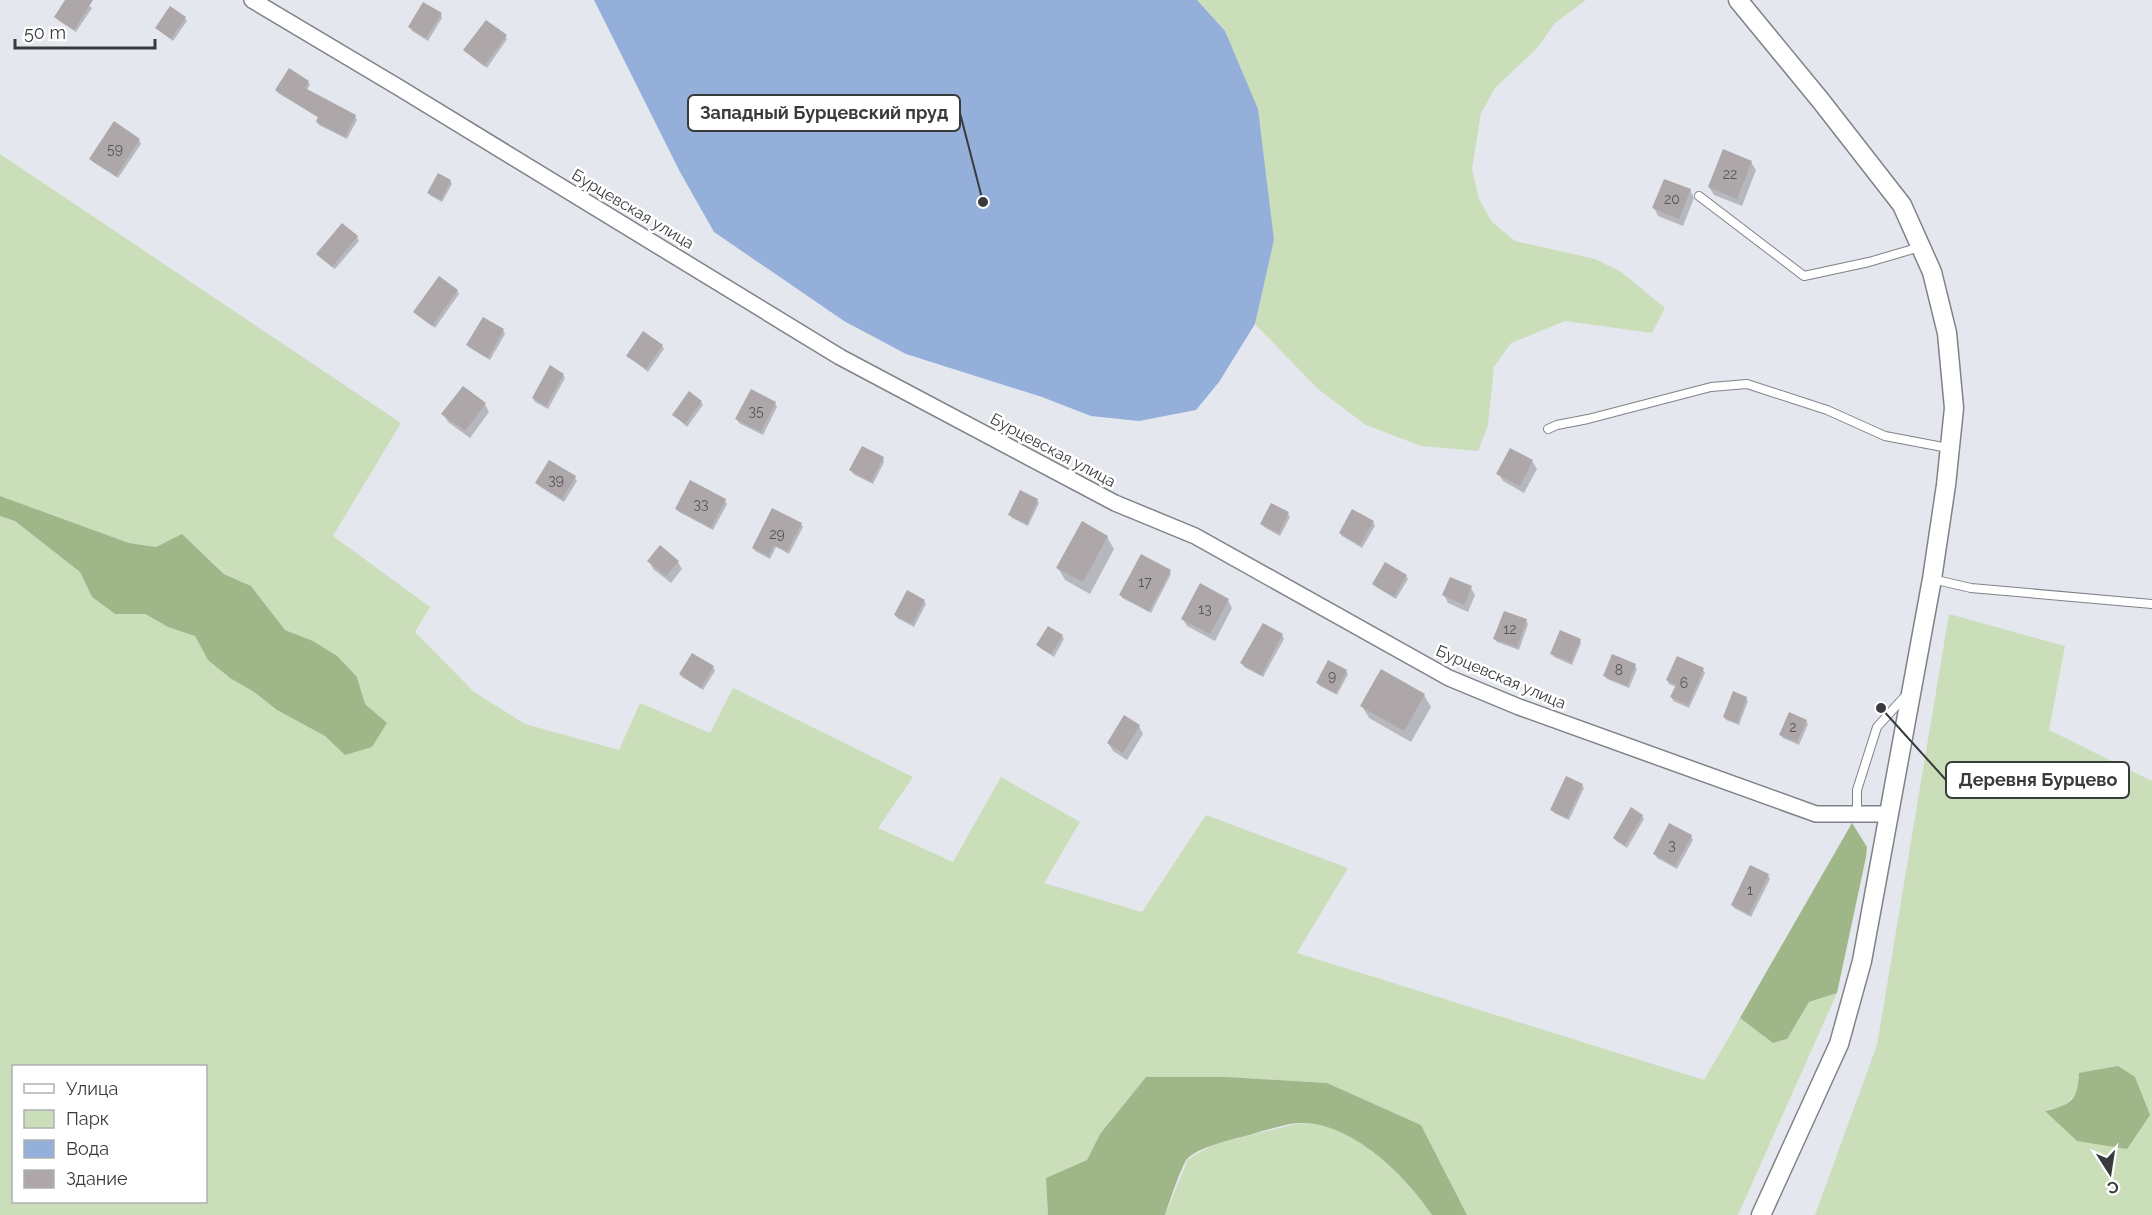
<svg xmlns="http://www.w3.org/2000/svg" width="2152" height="1215" viewBox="0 0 2152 1215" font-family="Raleway,sans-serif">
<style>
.green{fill:#cbdeba;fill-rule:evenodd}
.forest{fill:#9eb688}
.water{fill:#94afda}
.shadow{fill:#0003}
.building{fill:#ada7aa}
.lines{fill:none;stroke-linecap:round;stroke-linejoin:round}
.service-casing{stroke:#7f8288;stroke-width:10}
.minor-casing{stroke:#7f8288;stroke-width:18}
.tertiary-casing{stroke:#7f8288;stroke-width:21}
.service{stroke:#fff;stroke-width:8}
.minor{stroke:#fff;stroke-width:15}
.tertiary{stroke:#fff;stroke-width:18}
.labels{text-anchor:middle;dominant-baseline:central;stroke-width:5;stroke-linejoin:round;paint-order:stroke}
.number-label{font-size:14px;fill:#555558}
.street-label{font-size:16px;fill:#383a3c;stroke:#fff}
.leader{fill:none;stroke:#383a3c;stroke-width:2}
.callout-dot{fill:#383a3c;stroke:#fff;stroke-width:2}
.callout{fill:#fff;stroke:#383a3c;stroke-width:2}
.callout-label{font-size:18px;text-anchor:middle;font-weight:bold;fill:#383a3c}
</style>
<rect width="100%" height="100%" fill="#e4e7ed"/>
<g class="green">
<polygon points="1197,0 1586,0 1555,23 1537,48 1495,88 1481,113 1472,169 1479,199 1492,222 1515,241 1595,259 1621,272 1665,308 1652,333 1565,321 1511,343 1494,367 1488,425 1478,451 1421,446 1366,425 1318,389 1255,324 1274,240 1225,31"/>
<path d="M0,154L401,423L333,536L430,607L415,632L474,692L525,724L619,750L640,703L710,733L733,688L913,777L878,828L953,862L1001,777L1080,822L1044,883L1142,912L1206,815L1348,868L1297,953L1704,1080L1740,1018L1774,1043L1787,1039L1809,1002L1837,993L1738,1215H1467L1421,1125L1327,1083L1227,1077H1146L1100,1134L1087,1160L1046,1178L1048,1215H0V516L15,521L80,572L92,597L115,614H144L168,627L195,636L208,660L230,678L254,692L277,710L325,736L345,754L365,704L357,677L313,641L285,630L251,586L225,574L183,535L156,547L129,543L0,496ZM14,1066H206V1202H14Z"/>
<path d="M1949,614L2065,646L2049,730L2152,781V1215H1815L1877,1045ZM2078,1091L2077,1141L2046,1110L2064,1106Z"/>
<path d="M1300,1123C1311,1124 1326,1125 1336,1129C1371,1143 1411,1184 1432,1215H1165L1188,1159L1214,1144Z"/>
</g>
<g class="forest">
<polygon points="0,496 129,543 156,547 182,534 224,574 251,586 285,630 313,641 337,656 357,677 365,704 387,723 372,747 345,755 325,736 277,710 254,692 230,678 208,660 195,636 168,627 145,614 115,614 92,597 80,572 15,521 0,516"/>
<polygon points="1852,823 1867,847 1866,857 1837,993 1809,1002 1787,1039 1773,1043 1740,1018"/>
<path d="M2118,1066L2135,1077L2150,1115L2127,1149L2077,1141L2045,1111C2071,1105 2078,1100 2079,1073Z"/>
<path d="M1146,1077H1227L1327,1083L1421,1125L1467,1215H1432C1405,1175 1352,1122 1300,1123C1285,1123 1258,1133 1242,1137C1228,1140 1197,1148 1187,1159C1181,1167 1169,1203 1165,1215H1048L1046,1178L1087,1160L1100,1134Z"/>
</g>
<polygon class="water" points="594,0 1197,0 1225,31 1258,109 1274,240 1255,324 1219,382 1196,410 1139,421 1091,416 1042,397 906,354 844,321 714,232 680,172"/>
<g class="shadow">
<polygon points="67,0 82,0 92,8 76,32 58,20 56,17"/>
<polygon points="441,14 442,18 428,41 412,31 410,27"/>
<polygon points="185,18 187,21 173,41 157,29"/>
<polygon points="505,36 507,39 487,68 465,50"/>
<polygon points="308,82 310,85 306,91 355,116 357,120 347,139 319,125 317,122 319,118 278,93 276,90"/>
<polygon points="139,140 141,144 118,178 93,162 91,159"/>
<polygon points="1751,162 1756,170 1742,206 1714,195 1709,187"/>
<polygon points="450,181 452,184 442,202 431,196 429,193"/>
<polygon points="1690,190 1694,198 1683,226 1658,216 1654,208"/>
<polygon points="357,237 359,241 335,269 320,257"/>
<polygon points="457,291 459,294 435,328 414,312"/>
<polygon points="483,319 503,330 505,334 490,360 470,348 468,345"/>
<polygon points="662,346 664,349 648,372 628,356"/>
<polygon points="563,375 565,378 548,409 535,402 533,398"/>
<polygon points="701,402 703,405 687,427 674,415"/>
<polygon points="775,403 777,407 763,435 739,423 737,419"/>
<polygon points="485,404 489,412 470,438 448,422 443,414"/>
<polygon points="883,458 884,462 873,484 853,474 851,470"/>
<polygon points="1532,461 1537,469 1524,493 1503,481 1498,473"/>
<polygon points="575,477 577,481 564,502 539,486 537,483"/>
<polygon points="725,500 727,504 713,530 679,512 677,509"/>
<polygon points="1037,500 1039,503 1028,526 1012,518 1010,515"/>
<polygon points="1288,514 1290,517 1280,536 1264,527 1262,524"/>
<polygon points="1373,522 1375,526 1362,548 1342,536 1340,533"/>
<polygon points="801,524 803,527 789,554 776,547 770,559 755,551 753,548"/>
<polygon points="1107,537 1114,549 1090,594 1065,580 1058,568"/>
<polygon points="649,561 678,562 682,569 671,583 653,569"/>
<polygon points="1169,571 1171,574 1151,613 1122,598 1121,595"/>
<polygon points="1406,576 1408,579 1396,599 1376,587 1374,584"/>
<polygon points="1471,588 1475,595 1468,612 1448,603 1444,595"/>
<polygon points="1228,600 1232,608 1215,641 1187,626 1183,619"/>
<polygon points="924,601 926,604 914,627 897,618 896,615"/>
<polygon points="1526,620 1528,624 1519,650 1497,642 1495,639"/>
<polygon points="1282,635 1284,639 1263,677 1244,667 1242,663"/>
<polygon points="1062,636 1064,639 1054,657 1040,648 1038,645"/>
<polygon points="1580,640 1581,643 1572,665 1554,657 1552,654"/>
<polygon points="1635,666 1637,669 1629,688 1607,679 1605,676"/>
<polygon points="713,667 715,671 703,690 682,677 680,674"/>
<polygon points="1703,670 1705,673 1689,708 1673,701 1672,697 1676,687 1669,684 1667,680"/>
<polygon points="1346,671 1348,674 1337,695 1320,686 1318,683"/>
<polygon points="1424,695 1431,707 1411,742 1369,718 1362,706"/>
<polygon points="1746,698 1748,701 1739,725 1726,720 1724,717"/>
<polygon points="1806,721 1808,724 1799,745 1783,738 1781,735"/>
<polygon points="1139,726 1143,734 1127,760 1113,751 1108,743"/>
<polygon points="1582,785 1584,788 1569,820 1554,813 1552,810"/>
<polygon points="1642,816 1644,819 1627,848 1616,841 1614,838"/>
<polygon points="1691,836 1693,840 1677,869 1657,858 1655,854"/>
<polygon points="1768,875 1770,879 1751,917 1734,908 1732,905"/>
</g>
<g class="building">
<polygon points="65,0 93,0 74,30 54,17"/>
<polygon points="423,2 442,13 426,38 408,27"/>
<polygon points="170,6 186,17 171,39 155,28"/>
<polygon points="486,20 507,35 484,66 463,50"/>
<polygon points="289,68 309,81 305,88 356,115 345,137 316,122 318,117 275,90"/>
<polygon points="114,121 140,139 116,176 89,159"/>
<polygon points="1723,149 1752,161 1737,199 1708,187"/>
<polygon points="438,173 451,180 441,200 427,193"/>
<polygon points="1664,179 1691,189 1679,219 1652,208"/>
<polygon points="342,223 358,236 332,267 316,254"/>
<polygon points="439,276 458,290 432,326 413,312"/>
<polygon points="483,317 504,329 488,358 466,345"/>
<polygon points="643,331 663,345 646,369 626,356"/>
<polygon points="550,365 564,374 546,406 532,398"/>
<polygon points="463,386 486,403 465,431 441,414"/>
<polygon points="751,389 776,402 761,432 735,419"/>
<polygon points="689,391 702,401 685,424 672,415"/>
<polygon points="862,446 884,457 871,482 849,470"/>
<polygon points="1510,448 1533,460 1520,486 1496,474"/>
<polygon points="549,460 576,476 562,499 535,483"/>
<polygon points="690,480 726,499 711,528 675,509"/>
<polygon points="1020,490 1038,499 1027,524 1008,515"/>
<polygon points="1271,503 1289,512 1279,533 1260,524"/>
<polygon points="772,508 802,523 787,551 774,545 769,556 752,548"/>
<polygon points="1352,509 1374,521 1360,545 1339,533"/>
<polygon points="1082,521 1108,536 1083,582 1056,568"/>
<polygon points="660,545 679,561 666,576 647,561"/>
<polygon points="1141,554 1171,570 1149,611 1119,595"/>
<polygon points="1385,562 1407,575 1394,597 1372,584"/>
<polygon points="1450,577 1472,586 1464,605 1442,595"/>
<polygon points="1200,583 1229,599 1210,634 1181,619"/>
<polygon points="907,590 925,600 912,624 894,615"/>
<polygon points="1504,611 1527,619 1517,647 1493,639"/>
<polygon points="1263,623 1283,634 1261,675 1240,663"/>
<polygon points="1048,626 1063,635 1051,654 1036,645"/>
<polygon points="1560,630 1581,639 1571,662 1550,654"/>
<polygon points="692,653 714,666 701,688 679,674"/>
<polygon points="1612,654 1636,664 1627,686 1603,676"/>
<polygon points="1677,656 1704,668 1688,705 1670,697 1676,685 1666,680"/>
<polygon points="1328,660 1347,670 1336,693 1316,683"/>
<polygon points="1381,669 1425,694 1404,731 1360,706"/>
<polygon points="1733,691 1747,697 1737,723 1723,717"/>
<polygon points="1789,712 1807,720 1797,742 1779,735"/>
<polygon points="1124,715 1140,725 1123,753 1107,743"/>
<polygon points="1566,776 1583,784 1567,818 1550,810"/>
<polygon points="1631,807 1643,815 1625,845 1613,838"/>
<polygon points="1669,823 1692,835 1675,866 1653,854"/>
<polygon points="1750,865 1769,874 1749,914 1731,905"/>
</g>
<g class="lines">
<defs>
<g id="service">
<polyline points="1699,196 1804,276 1869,262 1920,247"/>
<polyline points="1548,429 1557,425 1588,419 1711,387 1747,384 1827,410 1885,436 1948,448"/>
<polyline points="1932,579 1971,588 2152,604"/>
<polyline points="1857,814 1857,790 1877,727 1907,694"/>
</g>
<polyline id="minor" points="252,0 398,87 840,357 1115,503 1195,536 1449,678 1519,707 1816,814 1888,814"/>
<polyline id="tertiary" points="1738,0 1821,101 1902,205 1932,272 1947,333 1954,408 1946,485 1932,579 1862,961 1839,1044 1761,1215"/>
</defs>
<use href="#service" class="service-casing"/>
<use href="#minor" class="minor-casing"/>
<use href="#tertiary" class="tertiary-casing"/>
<use href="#service" class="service"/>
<use href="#minor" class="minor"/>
<use href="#tertiary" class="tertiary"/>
</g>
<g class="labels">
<g class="number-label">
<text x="115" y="149">59</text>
<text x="1730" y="174">22</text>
<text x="1672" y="199">20</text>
<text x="756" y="411">35</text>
<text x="556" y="480">39</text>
<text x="701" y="504">33</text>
<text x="777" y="534">29</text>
<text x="1145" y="582">17</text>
<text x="1205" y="609">13</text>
<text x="1510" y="629">12</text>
<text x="1619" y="670">8</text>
<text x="1332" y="676">9</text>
<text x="1684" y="683">6</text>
<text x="1793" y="727">2</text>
<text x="1672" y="845">3</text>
<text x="1750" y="890">1</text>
</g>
<g class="street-label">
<text transform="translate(633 209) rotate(31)">Бурцевская улица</text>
<text transform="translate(1053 450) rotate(28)">Бурцевская улица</text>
<text transform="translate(1501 677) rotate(23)">Бурцевская улица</text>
</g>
</g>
<path class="leader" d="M983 202L960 113M1881 708L1946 780"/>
<g class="callout-dot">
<circle cx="983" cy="202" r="6"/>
<circle cx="1881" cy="708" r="6"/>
</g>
<g class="callout">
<rect x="688" y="95" width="272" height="36" rx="6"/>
<rect x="1946" y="762" width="183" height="36" rx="6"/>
</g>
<g class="callout-label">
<text x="824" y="119">Западный Бурцевский пруд</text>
<text x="2038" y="786">Деревня Бурцево</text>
</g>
<rect x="12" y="1065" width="195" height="138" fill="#ffffff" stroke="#afb0b1" stroke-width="1.5"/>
<rect x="24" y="1084" width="30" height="9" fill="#ffffff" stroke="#afb0b1" stroke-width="1.5"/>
<text x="66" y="1095" font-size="18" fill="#383a3c">Улица</text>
<rect x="24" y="1110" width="30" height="18" fill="#cbdeba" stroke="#afb0b1" stroke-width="1.5"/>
<text x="66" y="1125" font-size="18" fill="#383a3c">Парк</text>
<rect x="24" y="1140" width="30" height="18" fill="#94afda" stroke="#afb0b1" stroke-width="1.5"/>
<text x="66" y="1155" font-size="18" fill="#383a3c">Вода</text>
<rect x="24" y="1170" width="30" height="18" fill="#ada7aa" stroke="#afb0b1" stroke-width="1.5"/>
<text x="66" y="1185" font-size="18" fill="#383a3c">Здание</text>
<g transform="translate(2110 1173) rotate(168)" stroke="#ffffff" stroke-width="4.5" paint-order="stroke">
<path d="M0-4.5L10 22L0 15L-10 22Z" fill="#383a3c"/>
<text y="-9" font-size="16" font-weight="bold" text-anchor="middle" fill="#383a3c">С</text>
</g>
<path d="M15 39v9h140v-9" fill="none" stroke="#383a3c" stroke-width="3"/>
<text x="24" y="39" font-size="18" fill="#383a3c" stroke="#ffffff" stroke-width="4.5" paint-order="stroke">50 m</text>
</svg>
